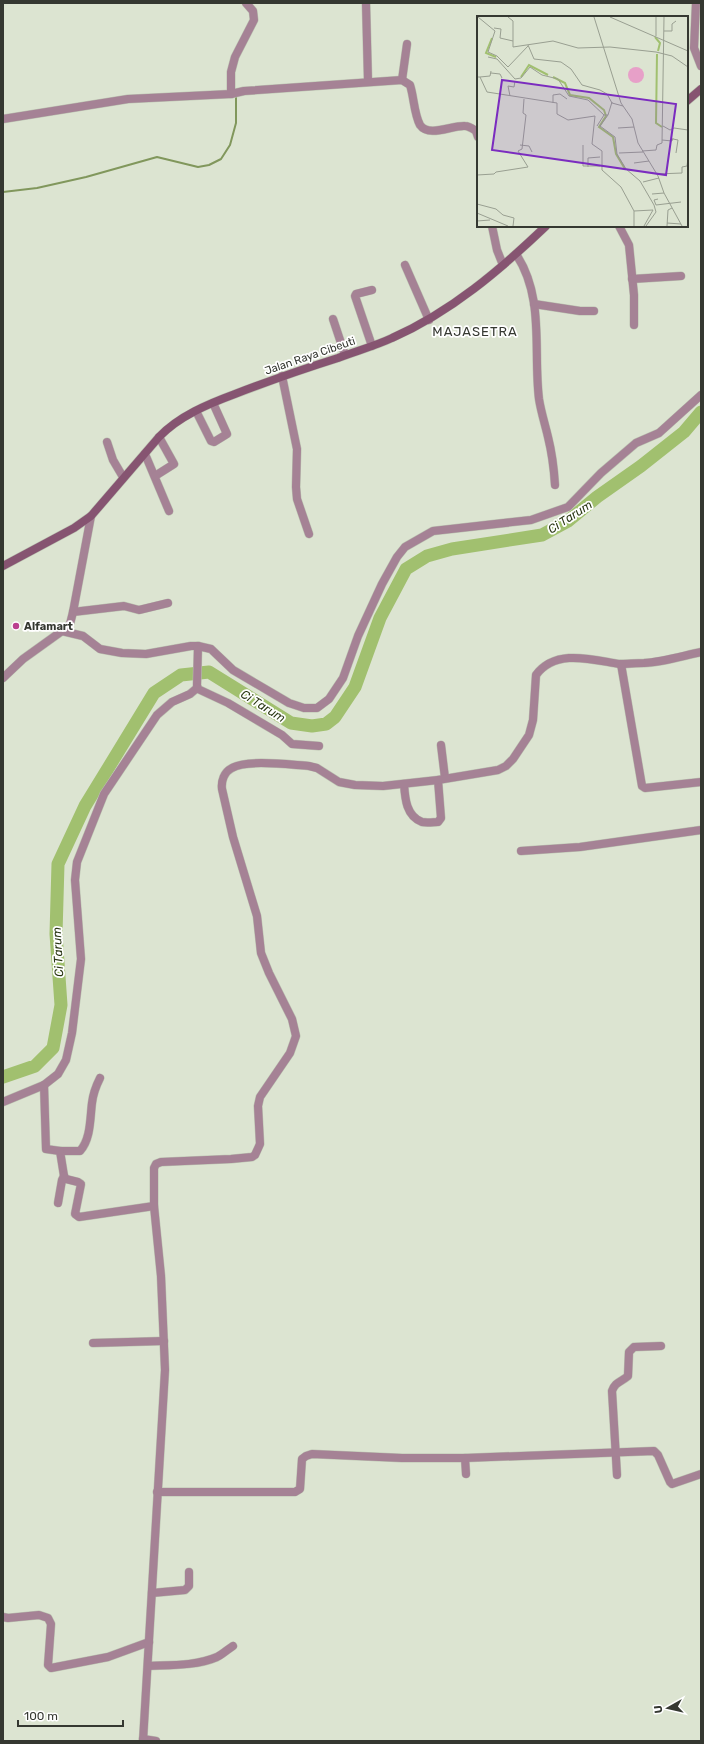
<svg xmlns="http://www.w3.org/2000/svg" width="704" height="1744" viewBox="0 0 704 1744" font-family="Rubik,sans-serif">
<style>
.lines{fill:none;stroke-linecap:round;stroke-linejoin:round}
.stream{stroke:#81975c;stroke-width:2}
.river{stroke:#a1c06f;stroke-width:13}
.minor-casing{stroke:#bbc2b1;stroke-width:9}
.tertiary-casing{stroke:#bbc2b1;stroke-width:9}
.secondary-casing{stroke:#bbc2b1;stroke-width:9}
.minor{stroke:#a58295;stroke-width:8}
.tertiary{stroke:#a58295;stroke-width:8}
.secondary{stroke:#865471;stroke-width:8}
.poi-dot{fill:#bb3f8f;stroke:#fff;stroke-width:1.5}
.labels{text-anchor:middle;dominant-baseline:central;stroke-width:3.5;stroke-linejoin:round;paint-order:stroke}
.street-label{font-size:11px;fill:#353831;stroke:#fff}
.poi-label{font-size:11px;font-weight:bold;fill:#353831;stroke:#fff;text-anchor:start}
.water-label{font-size:12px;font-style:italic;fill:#2a3714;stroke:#fff}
.quarter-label{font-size:13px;letter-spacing:1px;fill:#353831;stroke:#fff}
.inset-river{fill:none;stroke:#a1c06f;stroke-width:2}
.inset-road{fill:none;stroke:#999f91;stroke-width:1}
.view{fill:#7b2cbf;fill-opacity:0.15;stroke:#7b2cbf;stroke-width:2}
.inset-edge{fill:none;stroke:#353831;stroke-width:2}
</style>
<rect width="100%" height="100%" fill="#dce4d1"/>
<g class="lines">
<polyline class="stream" points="3,192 37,188 86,177 157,157 198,167 209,165 221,159 230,145 236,123 236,95"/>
<polyline class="river" points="3,1077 35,1066 53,1048 61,1005 56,934 58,864 85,806 154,693 181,675 209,672 291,723 312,726 326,724 335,717 355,687 380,618 406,569 427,556 452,549 542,535 568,521 597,497 641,466 684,432 701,412"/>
<defs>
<g id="minor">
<polyline points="366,3 368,81"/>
<polyline points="696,3 694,48 701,66"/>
<polyline points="402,80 407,44"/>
<polyline points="231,94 231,72 235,57 254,20 253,11 246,3"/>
<polyline points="619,226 629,245 634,295 634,325"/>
<path d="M516,254C545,298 533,350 539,399C541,412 545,424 548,437C552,453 554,469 555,485"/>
<polyline points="405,265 429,320"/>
<polyline points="632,279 681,276"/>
<polyline points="534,304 580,311 594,311"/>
<polyline points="333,319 345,355"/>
<polyline points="372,346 355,296 356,294 372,290"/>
<polyline points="282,376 297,449 296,487 297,499 309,534"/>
<polyline points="196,411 211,441 214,442 227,434 213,403"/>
<polyline points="107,442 113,460 123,477"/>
<polyline points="145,454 169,511"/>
<polyline points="155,476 174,464 159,437"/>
<polyline points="73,612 124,606 139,610 168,603"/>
<polyline points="62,631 83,636 100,649 122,653 146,654 191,646 198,646"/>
<polyline points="621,664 642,786 645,788 701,782"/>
<polyline points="3,678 23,659 62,631 70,624 73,612 91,516"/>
<polyline points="441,745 445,778"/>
<polyline points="319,746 292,744 282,735 228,703 198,689 197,685 198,646 211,649 233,670 289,703 304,708 317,708 329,699 343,678 358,636 382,584 397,557 405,547 433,531 531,520 568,507 601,473 636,443 659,433 701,395"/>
<path d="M404,784C405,798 406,816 422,822C427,823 434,822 438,822L441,818L438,780"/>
<polyline points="521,851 580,847 701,830"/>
<path d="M100,1078C96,1086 93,1094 92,1103C90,1118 91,1139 80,1151H60L64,1176L66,1179L78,1182L81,1184L75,1214L79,1217L154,1206"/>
<polyline points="44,1085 46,1149 60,1151"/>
<polyline points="3,1102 44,1085 58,1074 66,1060 72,1033 81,959 75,880 77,862 104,794 157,715 172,702 190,694 197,688"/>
<polyline points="58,1203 62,1180 64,1176"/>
<polyline points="93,1343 164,1341"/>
<polyline points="465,1458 466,1474"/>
<path d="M617,1475L612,1391C615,1382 621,1382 628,1376L629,1352L634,1347L661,1346"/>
<polyline points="157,1492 295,1492 300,1489 302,1459 306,1456 312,1454 402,1458 465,1458 654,1451 658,1455 670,1482 672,1484 701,1474"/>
<polyline points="152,1593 185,1590 189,1586 189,1572"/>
<polyline points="3,1617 8,1618 39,1615 48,1618 51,1624 48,1665 51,1668 108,1657 149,1642"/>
<path d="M148,1666C171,1665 196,1666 217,1657C223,1654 228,1649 233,1646"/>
<polyline points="143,1739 156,1741"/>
<path d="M143,1741L165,1370L161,1276L154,1206V1168L156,1164L161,1162L231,1159L252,1157L255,1155L260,1144L258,1106L260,1097L290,1053L296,1036L292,1019L269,973L261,953L257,916L233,837L222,789C221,781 224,772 232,768C247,759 291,765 309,766L317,768L339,782L355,785L383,786L438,780L498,770L506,766L513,759L529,735L533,720L536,675C556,648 593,660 619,664C627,664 636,663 644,663C663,662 682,656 701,652"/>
</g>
<g id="tertiary">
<path d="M3,119L128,99L231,94L244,91L402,80L410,85C414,97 414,114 420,125C429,138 452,125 465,126C469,126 473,129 476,131L478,137"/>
<polyline points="492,226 497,250 503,265"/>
</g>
<g id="secondary">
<polyline points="687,101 701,89"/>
<path d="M3,566L74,528L91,516L159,437C179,416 208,404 235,394C269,381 303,369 338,358C356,351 375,346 392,338C451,312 500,270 546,226"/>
</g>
</defs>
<use href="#minor" class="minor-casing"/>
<use href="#tertiary" class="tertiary-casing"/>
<use href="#secondary" class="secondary-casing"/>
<use href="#minor" class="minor"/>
<use href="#tertiary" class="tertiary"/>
<use href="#secondary" class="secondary"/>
</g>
<circle class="poi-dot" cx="16" cy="626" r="4"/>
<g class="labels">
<g class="street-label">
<text transform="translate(310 356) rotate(-19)">Jalan Raya Cibeuti</text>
</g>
<g class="poi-label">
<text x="24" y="626">Alfamart</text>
</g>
<g class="water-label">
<text transform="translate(570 517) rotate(-33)">Ci Tarum</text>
<text transform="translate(263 706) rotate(32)">Ci Tarum</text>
<text transform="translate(58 952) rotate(-93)">Ci Tarum</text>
</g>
<g class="quarter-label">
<text x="475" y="331">MAJASETRA</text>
</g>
</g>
<g transform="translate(477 16)">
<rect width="211" height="211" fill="#dce4d1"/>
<path d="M151 59a8 8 0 1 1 16 0a8 8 0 1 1-16 0Z" fill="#e7a0c8"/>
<path class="inset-river" d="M178,21L183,27L181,35M15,22L9,37L19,41M180,38L179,107L185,111M44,61L52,49L71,59M76,61L88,67L93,79L112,82L127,94L129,100L122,111L136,121L139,138L148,153"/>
<path class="inset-road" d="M1,1L18,15L11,36L20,40L31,51L51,30M31,1L36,5V31L76,25L101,32L133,31L179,36L195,40L211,51M117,1L144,87L155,103L161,127L181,160L187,177L205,210M133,1L211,35M179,1V20M17,12L24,13L23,22L36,25M187,15H195V8L199,5M51,29L57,43L84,46L94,53L105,69L123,74L130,78L135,87L146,90M11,41L20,43L38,63L44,62L53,51L65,59L81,63L92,80L111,84L127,99M14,57L23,58L25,62M0,61H3L10,76L80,87V98L91,104L118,100L115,128L125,135V154L144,171L157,195V210M3,61L13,60L14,55M33,80L31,70L37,71L38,65M47,83L46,97L49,99L45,133L41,135L51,151M76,87V79L83,78L90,83M131,99L135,86M120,110L127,99H131L123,110L138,121L140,138L149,153L163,165L177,189L179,196L169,210M186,110L193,114L197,112L211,114M141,112L157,111M196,123L201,124L199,137M185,124L195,125L196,122M43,129L52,130L55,136M106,129V150H123M165,135L179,134L180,129L185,127L187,1M142,137L166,136M157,147L172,145M111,151V142L123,141M180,158L205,157V151L210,150L211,142M0,159L17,158L19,156L51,151M166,166L182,162M175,178L187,177M181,183L177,184L179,189L204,186M0,188L19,193L26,199L37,202L36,210M157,195L176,194L167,210M0,197L31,210M0,205L13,204M190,207L204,208M190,210L191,194L195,192"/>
<path class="view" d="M25,64L199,88L189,159L15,134Z"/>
<rect width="211" height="211" class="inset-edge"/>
</g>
<rect width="704" height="1744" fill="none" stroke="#353831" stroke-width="8"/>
<g transform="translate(668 1708) rotate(262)" stroke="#ffffff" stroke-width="3" paint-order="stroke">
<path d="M0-3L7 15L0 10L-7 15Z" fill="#353831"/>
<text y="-6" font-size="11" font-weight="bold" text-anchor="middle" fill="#353831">U</text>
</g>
<path d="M18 1720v6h105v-6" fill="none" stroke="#353831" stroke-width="2"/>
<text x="24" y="1720" font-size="12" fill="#353831" stroke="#ffffff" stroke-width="3" paint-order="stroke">100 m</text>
</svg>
